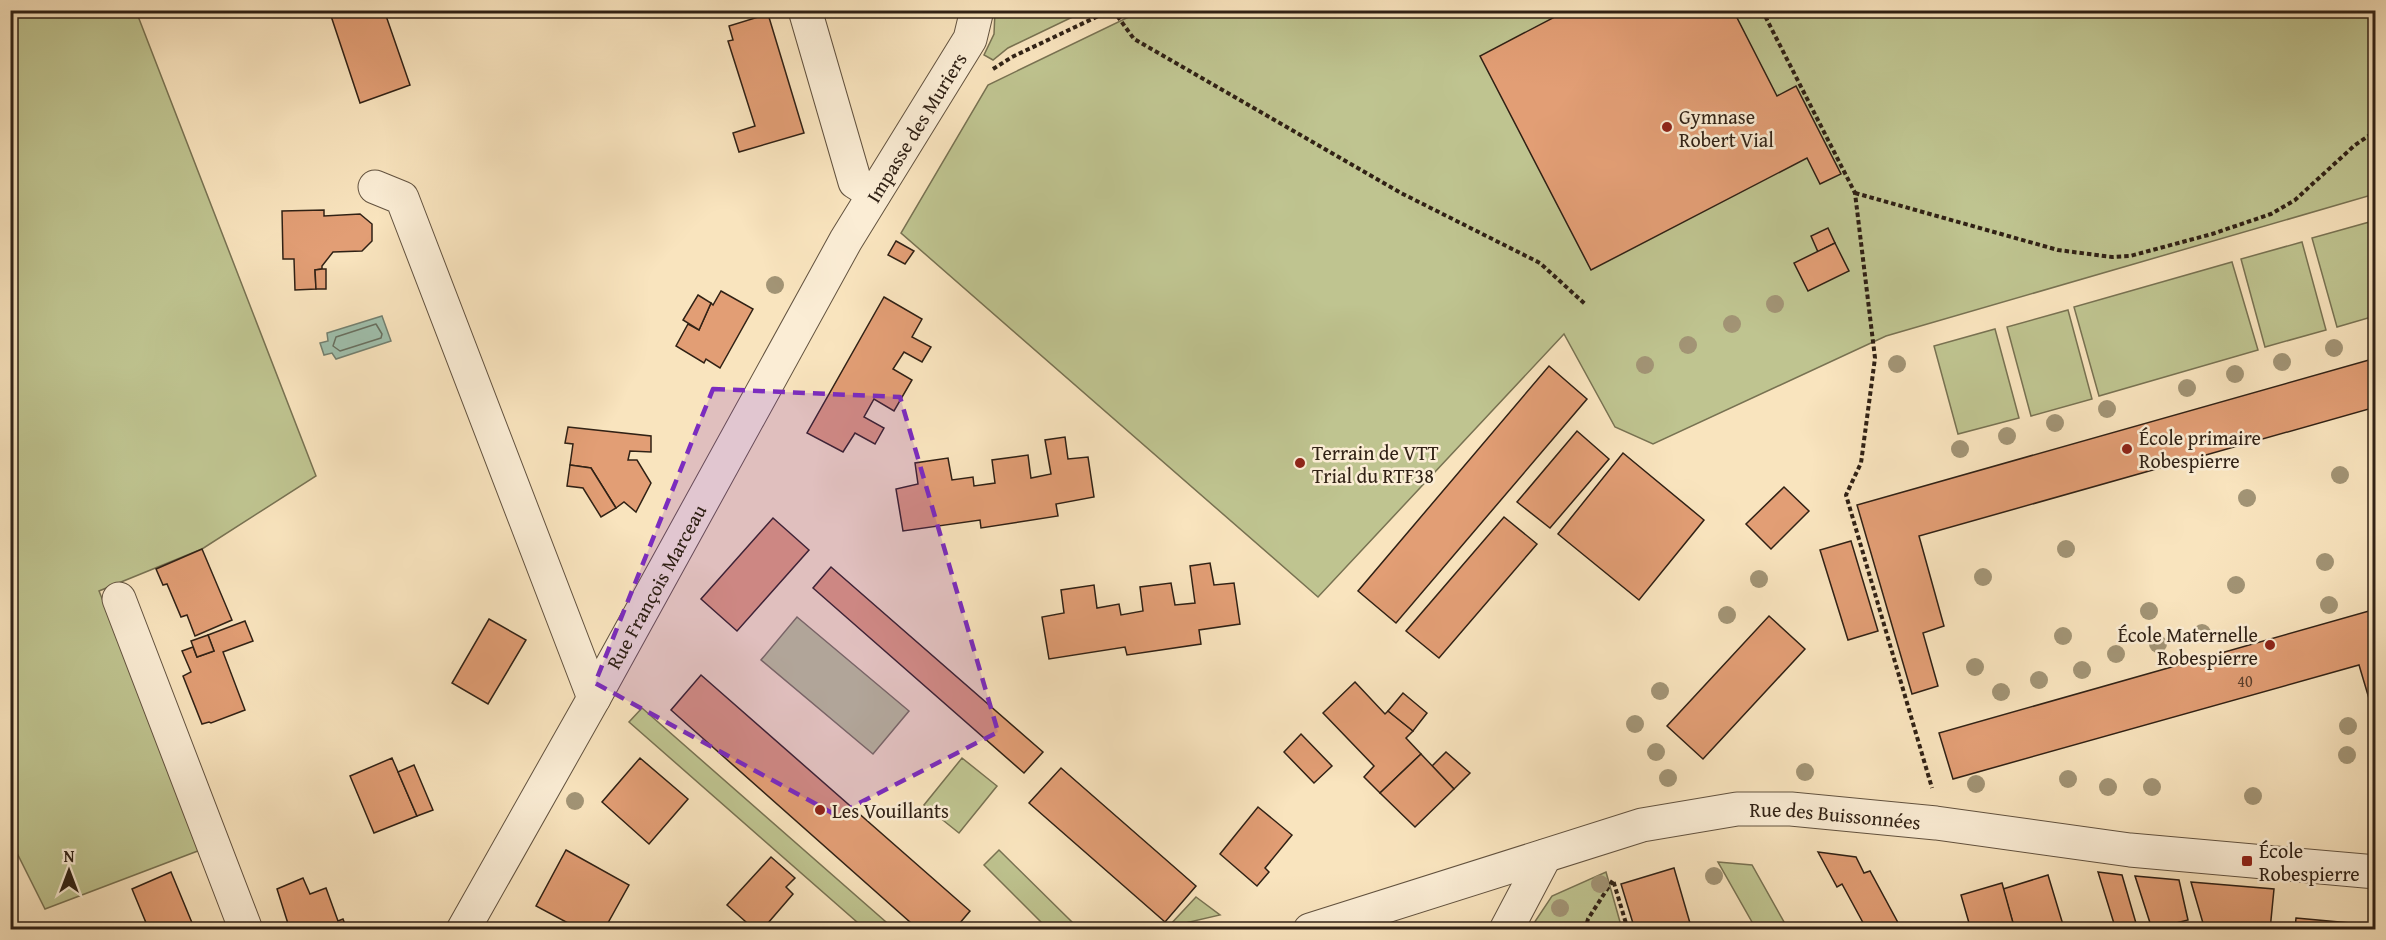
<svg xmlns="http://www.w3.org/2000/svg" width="2386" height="940" viewBox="0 0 2386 940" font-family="'Gentium Book Plus',serif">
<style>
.green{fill:#bfc490;stroke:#787252;stroke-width:1.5}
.water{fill:#9fbfac;stroke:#738070;stroke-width:1.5}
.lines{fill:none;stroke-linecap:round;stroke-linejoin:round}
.shore{stroke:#687060;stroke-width:1.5}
.building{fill:#e29e75;stroke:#302115;stroke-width:1.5}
.minor-casing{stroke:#62523f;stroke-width:35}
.path{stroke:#302115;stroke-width:4;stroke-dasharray:4.5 3;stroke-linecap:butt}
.minor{stroke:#fbedd5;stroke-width:33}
.tree{fill:#a29475}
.marked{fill:#7b2cbf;fill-opacity:0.2;stroke:#7b2cbf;stroke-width:4.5;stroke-dasharray:12 8;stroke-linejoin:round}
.poi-dot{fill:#8f2418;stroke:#fbedd5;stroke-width:2}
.labels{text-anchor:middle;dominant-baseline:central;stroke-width:5;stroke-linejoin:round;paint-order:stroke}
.number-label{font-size:16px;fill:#5c402d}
.poi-label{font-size:20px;fill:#302115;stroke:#fbedd5;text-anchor:start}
.street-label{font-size:20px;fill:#302115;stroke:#fbedd5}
</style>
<rect width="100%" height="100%" fill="#f9e4be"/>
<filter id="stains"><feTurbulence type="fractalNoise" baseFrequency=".00333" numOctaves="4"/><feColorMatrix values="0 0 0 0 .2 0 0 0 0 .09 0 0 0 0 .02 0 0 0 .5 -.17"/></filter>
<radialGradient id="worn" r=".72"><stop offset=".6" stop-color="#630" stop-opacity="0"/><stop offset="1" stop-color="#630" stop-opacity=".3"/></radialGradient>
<g class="green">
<polygon points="11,11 136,11 316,476 202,549 99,591 203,849 45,909 11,841"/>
<polygon points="995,11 995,10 1085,11 1008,48 993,60 984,55 994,34"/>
<polygon points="1141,11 2375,11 2375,194 1886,336 1653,444 1615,427 1564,334 1318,597 901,233 988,85"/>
<polygon points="2373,221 2376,230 2375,316 2337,327 2312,238"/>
<polygon points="2302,242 2326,330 2265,347 2241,259"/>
<polygon points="2232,262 2258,350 2099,396 2074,307"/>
<polygon points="2068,310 2092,399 2031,416 2007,327"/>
<polygon points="1995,329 2019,418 1958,434 1934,346"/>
<polygon points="797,617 909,711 873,754 761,660"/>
<polygon points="642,708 894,929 865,929 629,722"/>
<polygon points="962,758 997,786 959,833 924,805"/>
<polygon points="999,850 1072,922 1065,929 1048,929 984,865"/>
<polygon points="1718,862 1752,865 1788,929 1756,929"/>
<polygon points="1606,872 1622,929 1530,929 1552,896"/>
<polygon points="1196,897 1220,915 1168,927"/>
</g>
<polygon class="water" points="382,316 391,341 336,359 332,353 324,355 320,343 328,341 327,333"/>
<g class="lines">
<polygon class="shore" points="376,324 382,334 381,338 340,351 333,346 336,337"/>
</g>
<g class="building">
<polygon points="329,10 384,10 410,85 360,103"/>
<polygon points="1568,10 1733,10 1777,96 1796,86 1841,174 1820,184 1807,158 1591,270 1480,56"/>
<polygon points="768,14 804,133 739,152 733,133 755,126 728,41 733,40 729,26"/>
<polygon points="324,210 324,216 360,214 372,224 372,241 362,251 333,252 322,266 322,269 315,270 316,289 295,290 294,259 283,259 282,211"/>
<polygon points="1828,228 1835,243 1818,252 1811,236"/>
<polygon points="896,241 914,251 905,264 888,255"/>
<polygon points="1835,243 1849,271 1808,291 1794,263"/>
<polygon points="322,269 326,269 326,289 316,289 315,270"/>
<polygon points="721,291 753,309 720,368 706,359 704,363 676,346 688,324 699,330 711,303 713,305"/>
<polygon points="698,295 711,303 699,330 683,320"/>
<polygon points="884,297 922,319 912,337 931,347 922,362 904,352 893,369 912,380 894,411 874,399 864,417 884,428 875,444 855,433 843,452 807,433"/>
<polygon points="2376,358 2376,407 1919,536 1944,626 1923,633 1938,686 1912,694 1857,505"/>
<polygon points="1549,366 1587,399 1396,623 1358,591"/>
<polygon points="568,427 651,436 651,452 630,451 628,460 637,460 651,483 636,512 624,502 616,508 591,468 570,465 573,444 565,443"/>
<polygon points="1577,431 1609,459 1550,528 1517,502"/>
<polygon points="1065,437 1068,459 1088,457 1094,497 1056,504 1058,516 981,528 980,520 903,531 896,489 918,484 915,463 948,458 952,480 973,477 974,486 995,483 992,460 1028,455 1031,478 1051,474 1045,440"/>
<polygon points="1623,453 1704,520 1639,600 1558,534"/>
<polygon points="570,465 591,468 616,508 601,517 583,488 567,486"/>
<polygon points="1784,487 1809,511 1771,549 1746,524"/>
<polygon points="1504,517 1537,544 1439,658 1406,631"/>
<polygon points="773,518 809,550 737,631 701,599"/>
<polygon points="1851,541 1878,631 1848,640 1820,550"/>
<polygon points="202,549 232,620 195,636 187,615 181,617 167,584 163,585 156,569"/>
<polygon points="1210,563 1214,585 1234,583 1240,624 1199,630 1201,644 1127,655 1125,647 1049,659 1042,617 1064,613 1061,590 1094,585 1097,608 1119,604 1121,615 1143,611 1140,587 1171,583 1175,605 1195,603 1190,566"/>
<polygon points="831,567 1043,752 1024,773 813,588"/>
<polygon points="2376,609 2376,722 2359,665 1953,779 1939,733"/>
<polygon points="1769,616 1805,649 1703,759 1667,726"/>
<polygon points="489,619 526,640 488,704 452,683"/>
<polygon points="245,621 253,641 223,652 245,710 211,723 209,722 202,724 183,676 191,672 182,651 193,647 197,657 214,651 208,635"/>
<polygon points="208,635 214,651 197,657 191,641"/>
<polygon points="701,675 970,911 954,930 919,930 671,710"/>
<polygon points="1355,682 1385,714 1388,711 1413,731 1406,738 1421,754 1380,793 1364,777 1374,766 1323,713"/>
<polygon points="1403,693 1427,713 1413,731 1388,711"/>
<polygon points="1301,734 1332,766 1314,783 1284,752"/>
<polygon points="1446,752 1470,773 1454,789 1432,766"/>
<polygon points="1421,754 1454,789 1415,827 1380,793"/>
<polygon points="392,758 417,816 374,833 350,776"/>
<polygon points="640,758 688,799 649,844 602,802"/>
<polygon points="414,765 433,810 417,816 398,772"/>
<polygon points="1061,768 1196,886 1165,922 1029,803"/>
<polygon points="1258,807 1292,835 1265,868 1269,872 1257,886 1220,854"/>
<polygon points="566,850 629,885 604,930 581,930 536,906"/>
<polygon points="1818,852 1856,857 1864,873 1870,871 1902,930 1867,930 1842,884 1837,887"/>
<polygon points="771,857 795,878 786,887 793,894 762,930 755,930 727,905"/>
<polygon points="1674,868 1692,930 1635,930 1621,884"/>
<polygon points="171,872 195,930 149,930 132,889"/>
<polygon points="2098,872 2122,875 2138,930 2116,930"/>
<polygon points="2048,875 2064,928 2015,930 2003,889"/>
<polygon points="2135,876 2179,880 2188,920 2152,929"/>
<polygon points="303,878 310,894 326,888 338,921 343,919 347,930 290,930 277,889"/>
<polygon points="2191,882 2274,889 2270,930 2205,930"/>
<polygon points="2002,883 2015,930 1971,930 1961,895"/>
<polygon points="2296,918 2350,923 2349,930 2295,930"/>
</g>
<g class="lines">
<defs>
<g id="minor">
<polyline points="805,10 855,182 874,194"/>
<polyline points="375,187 402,198 594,698"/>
<polyline points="119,599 246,930"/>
<path id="s1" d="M463,930L594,698L846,240L970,39L977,10"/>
<path id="s2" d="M1310,930L1642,825L1737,809H1791L1936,823L2130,850L2376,872"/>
<polyline points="1506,930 1545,856"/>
</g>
</defs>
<use href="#minor" class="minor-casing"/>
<g class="path">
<polyline points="1113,10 1134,39 1401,193 1540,263 1585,304"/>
<polyline points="1762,10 1855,193 1875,358 1861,463 1846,495 1932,788"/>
<polyline points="993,69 1012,57 1111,10"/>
<polyline points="1855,193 2058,250 2112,257 2130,256 2212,234 2271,214 2295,200 2355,145 2376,131"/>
<polyline points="1585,930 1588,919 1613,880 1628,930"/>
</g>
<use href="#minor" class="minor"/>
</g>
<g class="tree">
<circle cx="775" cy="285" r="9"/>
<circle cx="1775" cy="304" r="9"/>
<circle cx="1732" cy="324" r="9"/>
<circle cx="1688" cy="345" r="9"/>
<circle cx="2334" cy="348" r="9"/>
<circle cx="2282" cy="362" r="9"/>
<circle cx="1897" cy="364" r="9"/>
<circle cx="1645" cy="365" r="9"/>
<circle cx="2235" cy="374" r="9"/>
<circle cx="2187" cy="388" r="9"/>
<circle cx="2107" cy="409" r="9"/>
<circle cx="2055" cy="423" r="9"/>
<circle cx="2007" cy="436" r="9"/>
<circle cx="1960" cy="449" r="9"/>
<circle cx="2340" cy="475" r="9"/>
<circle cx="2247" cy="498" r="9"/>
<circle cx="2066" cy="549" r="9"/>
<circle cx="2325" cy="562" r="9"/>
<circle cx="1983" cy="577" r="9"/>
<circle cx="1759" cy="579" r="9"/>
<circle cx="2236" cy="585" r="9"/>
<circle cx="2329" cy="605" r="9"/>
<circle cx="2149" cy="611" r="9"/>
<circle cx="1727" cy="615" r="9"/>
<circle cx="2202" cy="633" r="9"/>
<circle cx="2063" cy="636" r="9"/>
<circle cx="2158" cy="644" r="9"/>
<circle cx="2116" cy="654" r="9"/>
<circle cx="1975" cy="667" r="9"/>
<circle cx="2082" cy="670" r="9"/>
<circle cx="2039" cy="680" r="9"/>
<circle cx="1660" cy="691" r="9"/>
<circle cx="2001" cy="692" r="9"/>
<circle cx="1635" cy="724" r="9"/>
<circle cx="2348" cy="726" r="9"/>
<circle cx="1656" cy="752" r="9"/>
<circle cx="2347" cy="755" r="9"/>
<circle cx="1805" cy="772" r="9"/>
<circle cx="1668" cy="778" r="9"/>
<circle cx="2068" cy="779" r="9"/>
<circle cx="1976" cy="784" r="9"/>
<circle cx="2108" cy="787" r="9"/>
<circle cx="2152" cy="787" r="9"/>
<circle cx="2253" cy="796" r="9"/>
<circle cx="575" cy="801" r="9"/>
<circle cx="1714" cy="876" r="9"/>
<circle cx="1600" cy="884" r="9"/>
<circle cx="1560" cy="908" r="9"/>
</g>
<path class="marked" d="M713,389L900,397L998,732L836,815L595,683Z"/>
<g class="poi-dot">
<circle cx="1667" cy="127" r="6"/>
<circle cx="2127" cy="449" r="6"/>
<circle cx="1300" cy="463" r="6"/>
<circle cx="2270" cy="645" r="6"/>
<circle cx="820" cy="810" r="6"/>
<rect x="2241" y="855" width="12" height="12" rx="3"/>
</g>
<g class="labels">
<g class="number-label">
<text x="2245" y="681">40</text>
</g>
<g class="poi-label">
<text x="1679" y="116">Gymnase<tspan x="1679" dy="23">Robert Vial</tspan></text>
<text x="2139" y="437">École primaire<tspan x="2139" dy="23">Robespierre</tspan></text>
<text x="1312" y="452">Terrain de VTT<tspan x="1312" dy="23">Trial du RTF38</tspan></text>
<text x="2258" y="634" text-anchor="end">École Maternelle<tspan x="2258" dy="23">Robespierre</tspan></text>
<text x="832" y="810">Les Vouillants</text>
<text x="2259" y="850">École<tspan x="2259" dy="23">Robespierre</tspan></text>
</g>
<g class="street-label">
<text stroke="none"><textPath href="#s1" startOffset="922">Impasse des Muriers</textPath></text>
<text stroke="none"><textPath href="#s1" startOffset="394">Rue François Marceau</textPath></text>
<text stroke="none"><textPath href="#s2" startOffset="543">Rue des Buissonnées</textPath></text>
</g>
</g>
<rect width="2386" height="940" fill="none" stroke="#f9e4be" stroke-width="36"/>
<rect x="12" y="12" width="2362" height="916" fill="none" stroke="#302115" stroke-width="3"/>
<rect x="18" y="18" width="2350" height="904" fill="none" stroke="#302115" stroke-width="1.5"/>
<g transform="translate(69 871)" stroke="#fbedd5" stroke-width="4.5" paint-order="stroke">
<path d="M0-4.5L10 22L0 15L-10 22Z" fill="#302115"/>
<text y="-9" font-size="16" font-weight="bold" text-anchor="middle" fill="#302115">N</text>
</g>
<rect width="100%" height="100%" filter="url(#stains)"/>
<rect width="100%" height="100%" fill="url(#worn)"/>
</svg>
